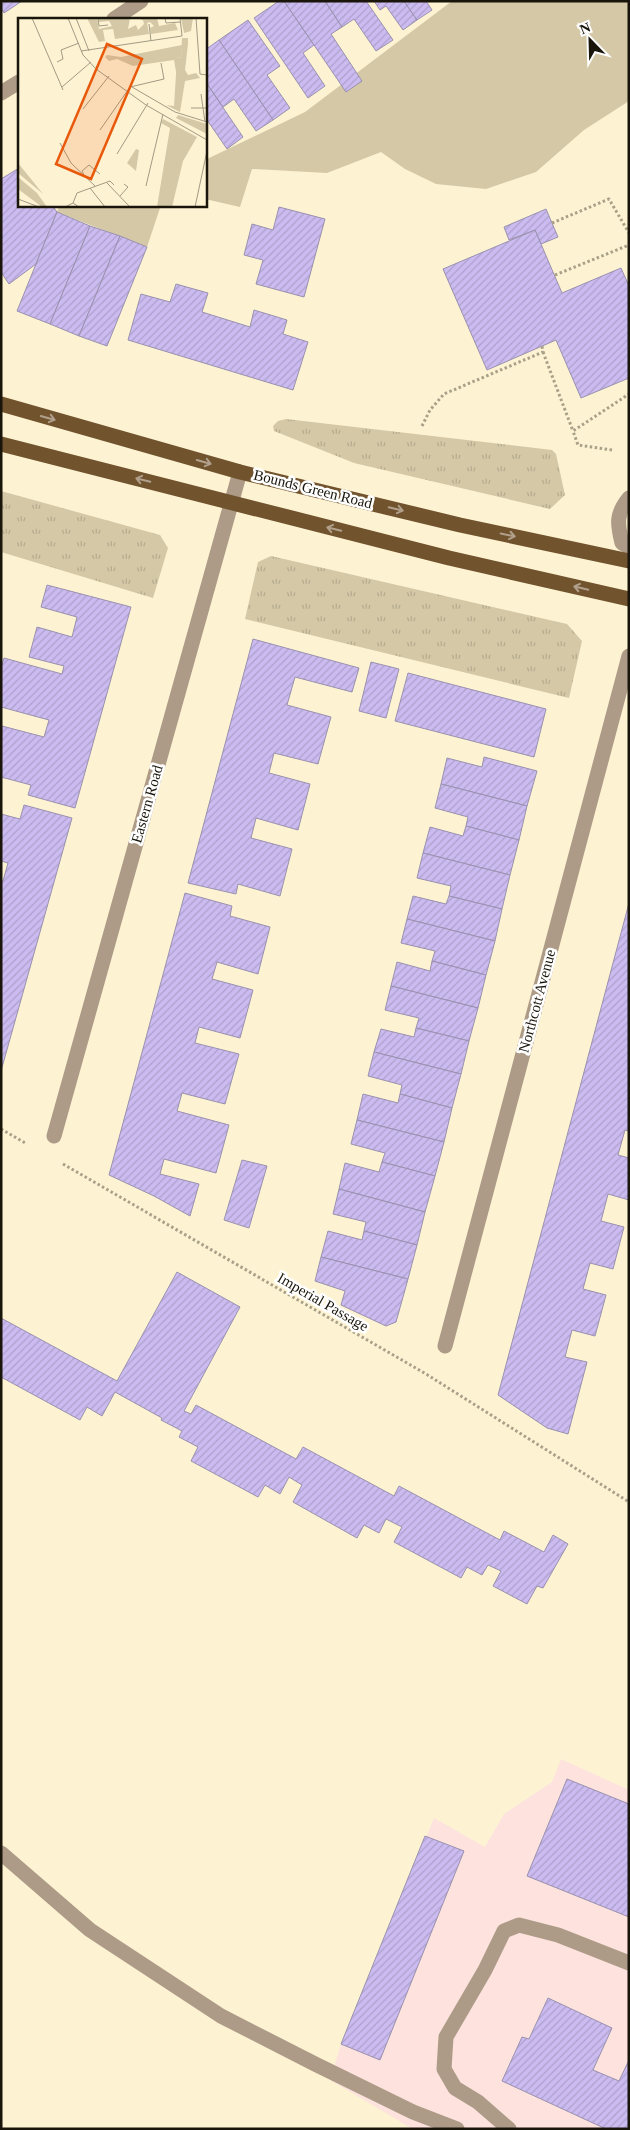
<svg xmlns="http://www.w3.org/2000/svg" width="630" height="2130" viewBox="0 0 630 2130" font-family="Georgia,serif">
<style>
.commercial{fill:#fde2de}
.grass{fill:url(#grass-tufts)}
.garden{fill:#d4c8a7}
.building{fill:url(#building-hatch);stroke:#9991ae}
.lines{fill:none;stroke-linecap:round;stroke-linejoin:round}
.path{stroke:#a8a088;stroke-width:3;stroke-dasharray:2.5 2.5;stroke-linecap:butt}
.lane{stroke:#ad9b87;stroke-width:15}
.street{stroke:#ad9b87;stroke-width:15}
.primary{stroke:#71532e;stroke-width:15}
.oneway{stroke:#b1a08c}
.labels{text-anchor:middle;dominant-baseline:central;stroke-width:5;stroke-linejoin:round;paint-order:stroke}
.street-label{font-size:15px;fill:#19150a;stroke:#fff}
.inset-road{fill:none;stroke:#a29a83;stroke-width:1}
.view{fill:#e8590c;fill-opacity:0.15;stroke:#e8590c;stroke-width:2.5}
.inset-edge{fill:none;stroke:#19150a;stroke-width:2.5}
</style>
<defs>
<pattern id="grass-tufts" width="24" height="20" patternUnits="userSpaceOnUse" patternTransform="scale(1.25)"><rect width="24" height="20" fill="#d4c8a7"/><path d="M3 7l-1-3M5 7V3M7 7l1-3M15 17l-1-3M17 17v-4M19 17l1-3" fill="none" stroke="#b5ab8e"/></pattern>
<pattern id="building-hatch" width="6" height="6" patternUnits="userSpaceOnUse" patternTransform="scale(1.25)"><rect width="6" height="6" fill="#cbbbf1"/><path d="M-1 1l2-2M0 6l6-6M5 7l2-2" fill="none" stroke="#aea0cd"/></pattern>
</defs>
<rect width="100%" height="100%" fill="#fdf3d3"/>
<polygon class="commercial" points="561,1759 629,1790 629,2129 413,2129 330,2080 341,2044 434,1818 485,1847 504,1814 552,1782"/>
<g class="grass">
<polygon points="286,419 552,450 556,454 565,495 550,509 354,463 274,431 273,426 278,421"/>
<polygon points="1,491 160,535 168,548 153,598 1,552"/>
<polygon points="271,556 567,624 582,641 569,698 245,619 258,562"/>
</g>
<g class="garden">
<polygon points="452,1 629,1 629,101 584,130 536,172 486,189 436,184 405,169 381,152 327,173 252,169 240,207 205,199 205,156 207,159 305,112"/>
<polygon points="60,205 161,205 147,247 57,212"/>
</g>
<g class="building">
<polygon points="1,1 22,1 4,13 1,8"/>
<polygon points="279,1 284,1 314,45 303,53 325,86 308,98 254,18"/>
<polygon points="284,1 325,1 342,27 331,34 362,81 346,92"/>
<polygon points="325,1 366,1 393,40 376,51 354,19 342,27"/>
<polygon points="374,1 404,1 417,20 403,30 386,6 380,10"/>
<polygon points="404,1 426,1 432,10 417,20"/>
<polygon points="248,20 280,66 267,75 290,108 273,120 219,40"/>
<polygon points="219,40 273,120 256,131 234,99 223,107 205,81 205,50"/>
<polygon points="205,81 243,137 227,149 205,117"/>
<polygon points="19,168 19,205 52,205 57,212 36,264 9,284 1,272 1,179"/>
<polygon points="279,207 325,219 304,297 256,284 263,260 244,255 252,224 273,230"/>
<polygon points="546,209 558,237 541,244 535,230 509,240 504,227"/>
<polygon points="57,212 90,226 50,324 17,311"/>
<polygon points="90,226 120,236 79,336 50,324"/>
<polygon points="535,230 562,293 621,268 629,286 629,378 581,398 556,340 487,370 443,269"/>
<polygon points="120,236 147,247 107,346 79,336"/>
<polygon points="176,284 208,293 202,312 250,327 254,310 287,320 283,334 308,342 293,390 128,340 141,294 170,302"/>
<polygon points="47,585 131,607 75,808 28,795 31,785 1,777 2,726 44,737 49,720 1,707 1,668 4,658 62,674 64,666 29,657 37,627 72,637 77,617 41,607"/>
<polygon points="253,639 359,668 352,692 295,677 287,705 331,717 318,764 274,753 269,773 310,784 298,830 256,818 251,838 292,849 280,896 238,884 236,894 188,883"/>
<polygon points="371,662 399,669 386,718 359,711"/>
<polygon points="408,673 546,709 534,757 395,721"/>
<polygon points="484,757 537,771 527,806 441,784 447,758 482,767"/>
<polygon points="441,784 527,806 519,840 466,826 468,817 435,808"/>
<polygon points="24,805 72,818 1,1071 1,881 3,881 8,863 1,861 1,814 20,819"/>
<polygon points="466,826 519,840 510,875 423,853 430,827 463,836"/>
<polygon points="423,853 510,875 502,909 449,896 451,886 417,878"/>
<polygon points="185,893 232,906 230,916 270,927 258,974 217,962 212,979 253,990 240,1038 199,1027 195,1043 239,1054 225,1104 182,1093 177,1111 229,1125 216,1173 164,1159 160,1174 199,1184 190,1216 154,1196 109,1175"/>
<polygon points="413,896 446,904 449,896 502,909 495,941 407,919"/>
<polygon points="629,903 629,1131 625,1130 618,1155 629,1158 629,1200 608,1194 601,1221 624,1227 613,1269 590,1263 583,1289 606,1295 595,1336 572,1330 565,1357 587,1362 568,1434 547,1428 498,1395"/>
<polygon points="407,919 495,941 486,975 432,961 435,951 401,943"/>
<polygon points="432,961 486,975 478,1008 391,986 397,962 430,971"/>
<polygon points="391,986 478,1008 469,1041 416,1028 419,1018 385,1010"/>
<polygon points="416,1028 469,1041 461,1074 374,1052 381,1029 414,1037"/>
<polygon points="374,1052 461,1074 452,1108 400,1094 402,1085 368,1076"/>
<polygon points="363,1094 398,1103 400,1094 452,1108 444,1142 357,1120"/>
<polygon points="357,1120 444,1142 435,1176 382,1162 385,1153 351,1144"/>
<polygon points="242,1160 267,1166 249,1228 224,1220"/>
<polygon points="382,1162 435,1176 425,1212 339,1189 345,1163 379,1172"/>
<polygon points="339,1189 425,1212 417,1245 364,1231 366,1222 333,1214"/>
<polygon points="328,1231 362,1240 364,1231 417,1245 408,1279 321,1257"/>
<polygon points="321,1257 408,1279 396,1322 386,1326 341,1305 345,1291 315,1281"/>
<polygon points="177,1272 240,1307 184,1411 191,1414 196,1405 296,1459 303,1447 394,1496 399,1486 500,1540 504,1531 544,1552 553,1535 568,1544 543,1588 537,1586 527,1604 493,1586 501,1571 488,1565 482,1575 467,1567 461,1578 394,1542 402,1527 386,1519 379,1533 364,1525 357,1538 293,1502 302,1485 289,1477 280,1494 265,1485 258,1497 191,1461 198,1447 179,1437 182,1431 161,1420 162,1418 115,1392 102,1416 87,1407 80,1420 1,1377 1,1318 117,1381"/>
<polygon points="567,1779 629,1804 629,1917 527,1876"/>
<polygon points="425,1836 464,1851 380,2060 341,2044"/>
<polygon points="548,1998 612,2028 593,2070 619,2081 629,2060 629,2129 606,2129 502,2081 522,2037 529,2039"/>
</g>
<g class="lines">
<g class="path">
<polyline points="552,223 609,199 629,233"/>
<polyline points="555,275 629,245"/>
<polyline points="543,352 573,431"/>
<polyline points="422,426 430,410 444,394 543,352 542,346"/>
<polyline points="612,450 578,445 573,431 629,394"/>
<polyline points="1,1129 27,1144"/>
<polyline points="63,1164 426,1374 629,1502"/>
</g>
<g class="lane">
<polyline points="1,1853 90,1930 221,2016 315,2064 413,2112 457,2129"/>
<polyline points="509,2129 478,2102 455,2088 444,2069 446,2037 485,1970 504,1931 519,1925 558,1935 629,1963"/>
</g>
<g class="street">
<polyline points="114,19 141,1"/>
<polyline points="1,93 19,82"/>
<path d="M629,498C616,514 617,523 622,543L629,547"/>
<polyline points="54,1136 240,472"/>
<polyline points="445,1346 629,656"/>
</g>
<g class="primary">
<polyline points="1,404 240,472 460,525 629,561"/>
<polyline points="1,444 449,558 629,599"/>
</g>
</g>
<defs><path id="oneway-shaft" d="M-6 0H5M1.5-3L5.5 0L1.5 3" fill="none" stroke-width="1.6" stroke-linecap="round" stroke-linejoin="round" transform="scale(1.25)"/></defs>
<g class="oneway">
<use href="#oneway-shaft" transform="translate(48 418) rotate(16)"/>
<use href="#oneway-shaft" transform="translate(204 462) rotate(16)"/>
<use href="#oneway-shaft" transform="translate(143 480) rotate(-166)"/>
<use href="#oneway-shaft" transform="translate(396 509) rotate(14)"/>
<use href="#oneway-shaft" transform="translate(334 529) rotate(-166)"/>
<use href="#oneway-shaft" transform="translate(508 535) rotate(12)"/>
<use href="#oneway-shaft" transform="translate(581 588) rotate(-167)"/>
</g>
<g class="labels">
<g class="street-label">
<text transform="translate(313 489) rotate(14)">Bounds Green Road</text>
<text transform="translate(147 804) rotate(-74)">Eastern Road</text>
<text transform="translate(537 1001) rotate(-75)">Northcott Avenue</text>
<text transform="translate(323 1302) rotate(30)">Imperial Passage</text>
</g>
</g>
<g transform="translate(18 18)">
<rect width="189" height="189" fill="#fdf3d3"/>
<path d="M163,0H175L173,13L166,15ZM164,20H170V26L167,52L170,57L178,55L182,60L167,63L162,94L148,87L156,88L159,40L163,39ZM160,97L189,106V116L158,100ZM145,101L179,119L165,143L154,189H139L152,110L143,105ZM0,145L13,161L25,176L0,155ZM0,159L19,175L29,189H24L0,171Z" fill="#d4c8a7"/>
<path d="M69,0H79L81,11L94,8L91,3L81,4L80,0H112L110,11L118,7L120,12L126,6L125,2L118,0H139L141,8L157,5L160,12L133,16L132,10L136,8L132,4L129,5L131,16L97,21L95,11L85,12L87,23L81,24ZM164,27L163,39L159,40V59L156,42L115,48L99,41L91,43L87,39L89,37L103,39ZM118,131L121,132L118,153L109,145Z" fill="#d4c8a7"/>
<path class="inset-road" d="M14,0L45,72M50,0L65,37L78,51L128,87L189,122M58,0L71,33M80,0L81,8L90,7M147,0L148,5L162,4M178,0L182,56L189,57M131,6L133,23M63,33L164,18L162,0M39,44L45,41L43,32L61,25M44,69L73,44M114,69L157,94L189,104M183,76L187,104M173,90H189M65,91L91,58M82,112L112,69L146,61L143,45M42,125L53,145L77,168M99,136L130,85M66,157L64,153L71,147L82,156M89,165L112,189M128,168L145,96M72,170L87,189M102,178L110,169L106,166M0,181L21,189M55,185L59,175L92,163L96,167M47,189L55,185L61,189M177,189L189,133"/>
<path class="view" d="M89,26L124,41L73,161L38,146Z"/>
<rect width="189" height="189" class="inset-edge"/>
</g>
<rect width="630" height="2130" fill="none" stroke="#19150a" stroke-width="5"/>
<g transform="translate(590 40) rotate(337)" stroke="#ffffff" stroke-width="4" paint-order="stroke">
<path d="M0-4L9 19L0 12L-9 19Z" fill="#19150a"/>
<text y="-8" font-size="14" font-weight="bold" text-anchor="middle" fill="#19150a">N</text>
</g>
</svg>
